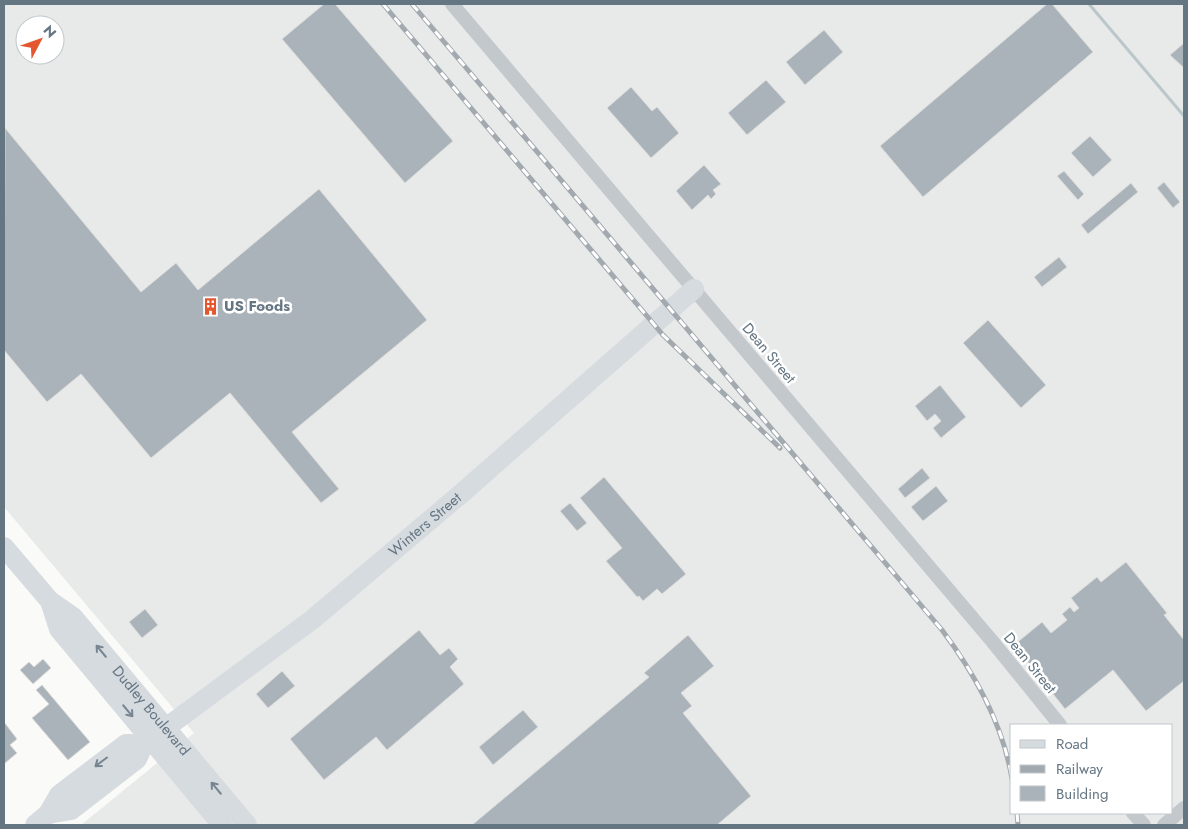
<svg xmlns="http://www.w3.org/2000/svg" width="1188" height="829" viewBox="0 0 1188 829" font-family="Jost,sans-serif">
<style>
.built{fill:#e8e9e9;fill-rule:evenodd}
.lines{fill:none;stroke-linecap:round;stroke-linejoin:round}
.stream{stroke:#bbc7cb;stroke-width:3}
.building{fill:#aab3b9;stroke:#dcdcda}
.street{stroke:#c3c8cc;stroke-width:14}
.secondary{stroke:#d6dbdf;stroke-width:20}
.rail-casing{stroke:#a2aab0;stroke-width:5}
.rail{stroke:#fff;stroke-width:3;stroke-dasharray:9;stroke-linecap:butt}
.oneway{stroke:#768591}
.labels{text-anchor:middle;dominant-baseline:central;stroke-width:5;stroke-linejoin:round;paint-order:stroke}
.poi-label{font-size:15px;font-weight:bold;fill:#657683;stroke:#fff;text-anchor:start}
.street-label{font-size:15px;fill:#657683;stroke:#fff}
</style>
<rect width="100%" height="100%" fill="#fafaf8"/>
<path class="built" d="M4,4H1184V825H81L194,733L4,507ZM25,25H55V55H25ZM1012,725H1172V813H1012Z"/>
<g class="lines">
<polyline class="stream" points="1089,4 1184,116"/>
</g>
<g class="building">
<polygon points="324,4 335,4 453,141 405,183 282,39"/>
<polygon points="1047,4 1052,4 1093,52 923,197 880,146"/>
<polygon points="824,30 843,52 805,85 786,62"/>
<polygon points="1184,43 1184,68 1170,55"/>
<polygon points="766,80 786,102 747,135 728,113"/>
<polygon points="631,87 652,111 657,107 679,133 651,158 607,108"/>
<polygon points="5,128 141,292 176,263 198,290 319,189 427,320 292,432 339,489 321,503 230,393 151,458 81,374 47,402 4,350"/>
<polygon points="1090,136 1112,160 1093,177 1071,153"/>
<polygon points="704,165 721,184 713,190 716,194 711,199 708,195 692,210 676,191"/>
<polygon points="1064,171 1084,194 1078,200 1057,176"/>
<polygon points="1164,182 1180,202 1173,208 1157,188"/>
<polygon points="1131,183 1138,192 1088,234 1081,225"/>
<polygon points="1059,257 1067,267 1042,287 1034,277"/>
<polygon points="988,320 1046,385 1021,408 963,343"/>
<polygon points="940,385 966,417 941,438 933,428 941,421 935,414 927,421 915,406"/>
<polygon points="922,468 930,478 905,498 898,489"/>
<polygon points="604,477 686,574 662,594 657,589 643,601 639,596 637,597 606,561 622,548 580,498"/>
<polygon points="936,486 948,501 923,521 911,507"/>
<polygon points="570,503 587,523 577,531 560,511"/>
<polygon points="1126,562 1167,613 1164,615 1184,640 1184,681 1146,711 1113,670 1065,709 1014,645 1042,622 1051,633 1067,620 1062,614 1070,607 1074,612 1079,608 1071,598 1097,577 1101,582"/>
<polygon points="145,609 158,625 142,638 129,622"/>
<polygon points="419,630 440,655 449,648 458,659 450,667 464,684 387,750 376,737 324,780 290,739"/>
<polygon points="688,635 714,666 681,693 692,706 683,713 751,796 717,825 472,825 649,677 644,673"/>
<polygon points="43,659 51,668 33,684 20,670 29,662 34,667"/>
<polygon points="282,671 295,686 268,708 256,694"/>
<polygon points="42,685 90,742 68,760 32,718 49,704 36,690"/>
<polygon points="523,710 538,727 493,765 479,747"/>
<polygon points="4,722 17,739 10,745 17,753 4,764"/>
</g>
<g class="lines">
<g class="street">
<polyline points="452,4 992,641 1060,725"/>
<polyline points="1133,813 1144,825"/>
<polyline points="1164,825 1184,808"/>
</g>
<g class="secondary">
<polyline points="4,547 50,601 59,629 222,825"/>
<path id="s1" d="M50,601L73,617L247,825"/>
<path id="s2" d="M48,814L71,810L137,759L144,744L313,619L462,493L694,289"/>
<polyline points="35,825 48,814 59,795 126,744 144,744"/>
</g>
<defs>
<g id="rail">
<polyline points="383,4 663,335 780,448"/>
<path d="M412,4L942,630C975,674 1003,724 1012,779"/>
<polyline points="1017,813 1018,825"/>
</g>
</defs>
<use href="#rail" class="rail-casing"/>
<use href="#rail" class="rail"/>
</g>
<defs><path id="oneway-shaft" d="M-6 0H5M1.5-3L5.5 0L1.5 3" fill="none" stroke-width="1.6" stroke-linecap="round" stroke-linejoin="round" transform="scale(1.25)"/></defs>
<g class="oneway">
<use href="#oneway-shaft" transform="translate(101 651) rotate(-130)"/>
<use href="#oneway-shaft" transform="translate(128 711) rotate(50)"/>
<use href="#oneway-shaft" transform="translate(101 762) rotate(143)"/>
<use href="#oneway-shaft" transform="translate(216 788) rotate(-130)"/>
</g>
<defs>
<symbol id="building-bare" viewBox="-9 -9 18 18"><path d="M-4-6H4V6H1V3H-1V6H-4ZM-2.5-4.3h1.7v1.8h-1.7ZM.8-4.3h1.7v1.8H.8ZM-2.5-1h1.7V.8h-1.7ZM.8-1h1.7V.8H.8Z" fill="#e4572e" stroke="#fff" stroke-width="2.5" paint-order="stroke"/></symbol>
</defs>
<g fill-rule="evenodd">
<use href="#building-bare" x="198" y="294" width="25" height="25"/>
</g>
<g class="labels">
<g class="poi-label">
<text x="224" y="306">US Foods</text>
</g>
<g class="street-label">
<text transform="translate(769 353) rotate(50)">Dean Street</text>
<text stroke="none"><textPath href="#s2" startOffset="480">Winters Street</textPath></text>
<text transform="translate(1030 663) rotate(51)">Dean Street</text>
<text stroke="none"><textPath href="#s1" startOffset="150">Dudley Boulevard</textPath></text>
</g>
</g>
<rect width="1188" height="829" fill="none" stroke="#657683" stroke-width="10"/>
<rect x="1010" y="724" width="162" height="90" fill="#ffffff" stroke="#c1c8cd"/>
<rect x="1020" y="740" width="25" height="8" fill="#d6dbdf" stroke="#c1c8cd"/>
<text x="1056" y="749" font-size="15" fill="#657683">Road</text>
<rect x="1020" y="765" width="25" height="8" fill="#a2aab0" stroke="#c1c8cd"/>
<text x="1056" y="774" font-size="15" fill="#657683">Railway</text>
<rect x="1020" y="786" width="25" height="15" fill="#aab3b9" stroke="#c1c8cd"/>
<text x="1056" y="799" font-size="15" fill="#657683">Building</text>
<g transform="translate(40 40) rotate(49)"><circle r="24" fill="#ffffff" stroke="#c1c8cd"/>
<path d="M0-4L9 19L0 12L-9 19Z" fill="#e4572e"/>
<text y="-8" font-size="14" font-weight="bold" text-anchor="middle" fill="#657683">N</text>
</g>
</svg>
